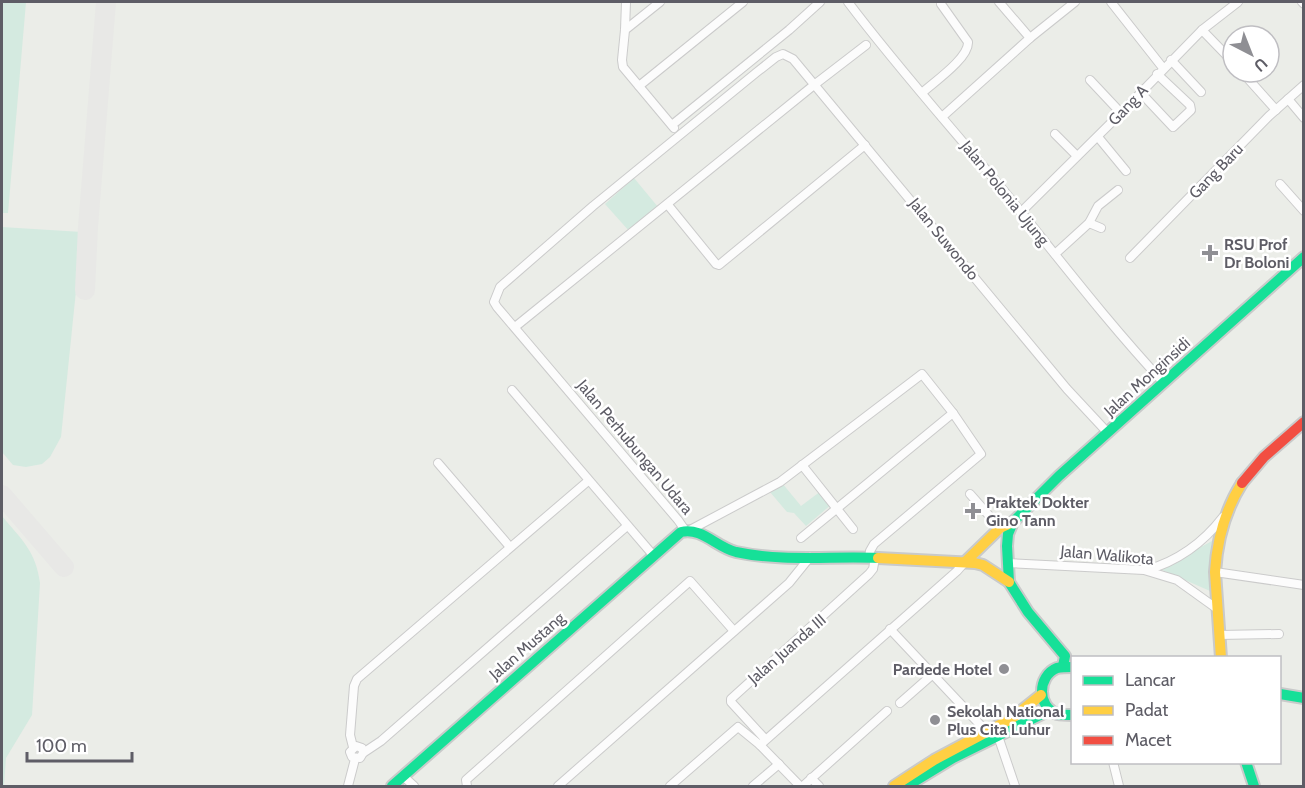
<svg xmlns="http://www.w3.org/2000/svg" width="1305" height="788" viewBox="0 0 1305 788" font-family="Cabin,sans-serif">
<style>
.green{fill:#d4eae0}
.lines{fill:none;stroke-linecap:round;stroke-linejoin:round}
.taxiway{stroke:#e8e8e6;stroke-width:20}
.street-casing{stroke:#cbcbcb;stroke-width:10}
.fast-casing{stroke:#c9caca;stroke-width:14}
.slow-casing{stroke:#c9caca;stroke-width:14}
.jam-casing{stroke:#c9caca;stroke-width:14}
.street{stroke:#fcfcfc;stroke-width:8}
.fast{stroke:#16e098;stroke-width:10}
.slow{stroke:#ffcf43;stroke-width:10}
.jam{stroke:#f24e42;stroke-width:10}
.poi-dot{fill:#8f8f94;stroke:#fff;stroke-width:2}
.labels{text-anchor:middle;dominant-baseline:central;stroke-width:5;stroke-linejoin:round;paint-order:stroke}
.street-label{font-size:16px;fill:#5e5d66;stroke:#fff}
.poi-label{font-size:16px;font-weight:bold;fill:#5e5d66;stroke:#fff;text-anchor:start}
</style>
<rect width="100%" height="100%" fill="#ebede8"/>
<g class="green">
<polygon points="2,2 26,2 8,213 2,213"/>
<polygon points="634,178 658,207 630,232 605,204"/>
<polygon points="2,227 82,232 61,437 50,457 42,464 26,467 13,465 2,452"/>
<polygon points="782,483 801,506 821,491 832,504 806,526 794,513 787,512 770,492"/>
<path d="M2,516C21,539 36,551 40,583L32,715L6,758L4,786H2Z"/>
<polygon points="1212,541 1210,591 1160,569"/>
</g>
<g class="lines">
<g class="taxiway">
<polyline points="85,290 88,227 106,2"/>
<polyline points="2,495 64,567"/>
</g>
<defs>
<g id="street">
<polyline points="626,2 625,30 622,60 623,67 674,128"/>
<path d="M848,2C897,67 952,128 1004,191C1057,256 1107,322 1164,383"/>
<polyline points="999,2 1030,38"/>
<polyline points="1111,2 1163,68"/>
<polyline points="1302,2 1304,4"/>
<polyline points="625,30 660,2"/>
<polyline points="1202,30 1233,62"/>
<polyline points="1171,60 1201,92"/>
<polyline points="1242,72 1276,110"/>
<polyline points="1090,80 1121,113"/>
<polyline points="639,86 743,2"/>
<path d="M922,93C934,82 969,58 968,42L941,4"/>
<polyline points="1141,93 1173,127 1191,110 1190,105 1157,74"/>
<polyline points="1288,99 1304,118"/>
<polyline points="942,117 1030,38 1075,2"/>
<polyline points="672,125 789,30 820,2"/>
<polyline points="1055,134 1077,156"/>
<polyline points="1098,137 1126,171"/>
<polyline points="1280,184 1304,211"/>
<polyline points="668,205 716,264 719,265 865,145"/>
<polyline points="1021,212 1121,113 1202,30 1238,2"/>
<polyline points="1089,223 1101,228"/>
<polyline points="1055,254 1089,223 1098,206 1118,190"/>
<polyline points="1130,258 1269,116 1304,85"/>
<polyline points="515,327 814,85 866,45"/>
<polyline points="512,390 653,555"/>
<polyline points="438,463 510,547"/>
<polyline points="802,465 853,529"/>
<polyline points="970,494 1000,528"/>
<polyline points="685,530 678,520 497,307 494,302 500,287 593,206 757,72 776,57 783,54 793,59 1067,389 1108,433"/>
<polyline points="690,530 780,482 922,374 953,413 981,454 874,544 870,551 869,558"/>
<polyline points="801,538 953,413"/>
<polyline points="1007,563 1144,570 1177,580 1216,608"/>
<path d="M1146,570C1177,562 1204,542 1223,517"/>
<polyline points="1215,572 1304,585"/>
<polyline points="890,629 986,731"/>
<polyline points="1219,635 1279,634"/>
<polyline points="900,703 933,674"/>
<polyline points="998,736 1015,786"/>
<polyline points="765,739 731,702 731,699 869,574 873,569 875,558"/>
<polyline points="760,745 957,571 965,562"/>
<polyline points="353,747 350,735 354,686 357,679 588,481"/>
<polyline points="363,753 362,748 356,746 350,752 352,757 360,758 363,753 381,741 627,526"/>
<polyline points="1113,762 1119,786"/>
<polyline points="403,776 414,786"/>
<polyline points="811,778 819,786"/>
<polyline points="348,786 355,759"/>
<polyline points="467,786 466,780 690,581 734,631"/>
<polyline points="558,786 789,583 810,557"/>
<polyline points="670,786 738,727 760,745 800,786"/>
<polyline points="753,786 779,764"/>
<polyline points="803,786 887,711"/>
</g>
<g id="fast">
<polyline points="1063,666 1065,656 1028,612 1009,582 1007,546 1008,534 1013,522 1059,476 1304,257"/>
<path d="M1072,667C1067,667 1062,667 1057,668C1037,676 1037,707 1057,714C1062,715 1067,715 1072,715"/>
<polyline points="1280,694 1304,698"/>
<polyline points="1246,762 1254,786"/>
<path d="M392,786L681,532C702,527 716,547 736,552C782,562 831,556 878,558"/>
<polyline points="907,786 953,758 1050,710"/>
</g>
<g id="slow">
<polyline points="878,558 975,563 983,565 1009,582"/>
<polyline points="965,562 1000,528 1013,522"/>
<path d="M1221,658L1215,572C1217,540 1225,510 1242,483"/>
<polyline points="894,786 934,760 1011,719 1041,695"/>
</g>
<polyline id="jam" points="1242,483 1264,457 1304,422"/>
</defs>
<use href="#street" class="street-casing"/>
<use href="#fast" class="fast-casing"/>
<use href="#slow" class="slow-casing"/>
<use href="#jam" class="jam-casing"/>
<use href="#street" class="street"/>
<use href="#fast" class="fast"/>
<use href="#slow" class="slow"/>
<use href="#jam" class="jam"/>
</g>
<g class="poi-dot">
<path d="M1207 244h6v6h6v6h-6v6h-6v-6h-6v-6h6z"/>
<path d="M970 502h6v6h6v6h-6v6h-6v-6h-6v-6h6z"/>
<circle cx="1004" cy="669" r="6"/>
<circle cx="935" cy="720" r="6"/>
</g>
<g class="labels">
<g class="street-label">
<text transform="translate(1128 105) rotate(-46)">Gang A</text>
<text transform="translate(1216 171) rotate(-46)">Gang Baru</text>
<text transform="translate(1005 193) rotate(51)">Jalan Polonia Ujung</text>
<text transform="translate(944 239) rotate(51)">Jalan Suwondo</text>
<text transform="translate(1147 377) rotate(-42)">Jalan Monginsidi</text>
<text transform="translate(635 447) rotate(50)">Jalan Perhubungan Udara</text>
<text transform="translate(1107 555) rotate(5)">Jalan Walikota</text>
<text transform="translate(527 646) rotate(-41)">Jalan Mustang</text>
<text transform="translate(787 649) rotate(-41)">Jalan Juanda III</text>
</g>
<g class="poi-label">
<text x="1224" y="244">RSU Prof<tspan x="1224" dy="18">Dr Boloni</tspan></text>
<text x="986" y="502">Praktek Dokter<tspan x="986" dy="18">Gino Tann</tspan></text>
<text x="992" y="669" text-anchor="end">Pardede Hotel</text>
<text x="947" y="711">Sekolah National<tspan x="947" dy="18">Plus Cita Luhur</tspan></text>
</g>
</g>
<rect width="1305" height="788" fill="none" stroke="#5e5d66" stroke-width="6"/>
<rect x="1071" y="656" width="210" height="108" fill="#ffffff" stroke="#bfbec2" stroke-width="1.5"/>
<rect x="1083" y="676" width="30" height="9" fill="#16e098" stroke="#bfbec2" stroke-width="1.5"/>
<text x="1125" y="686" font-size="18" fill="#5e5d66">Lancar</text>
<rect x="1083" y="706" width="30" height="9" fill="#ffcf43" stroke="#bfbec2" stroke-width="1.5"/>
<text x="1125" y="716" font-size="18" fill="#5e5d66">Padat</text>
<rect x="1083" y="736" width="30" height="9" fill="#f24e42" stroke="#bfbec2" stroke-width="1.5"/>
<text x="1125" y="746" font-size="18" fill="#5e5d66">Macet</text>
<g transform="translate(1251 54) rotate(138)"><circle r="28" fill="#ffffff" stroke="#bfbec2" stroke-width="1.5"/>
<path d="M0-4.5L10 22L0 15L-10 22Z" fill="#8f8f94"/>
<text y="-9" font-size="16" font-weight="bold" text-anchor="middle" fill="#5e5d66">U</text>
</g>
<path d="M27 752v9h105v-9" fill="none" stroke="#5e5d66" stroke-width="3"/>
<text x="36" y="752" font-size="18" fill="#5e5d66" stroke="#ffffff" stroke-width="4.5" paint-order="stroke">100 m</text>
</svg>
